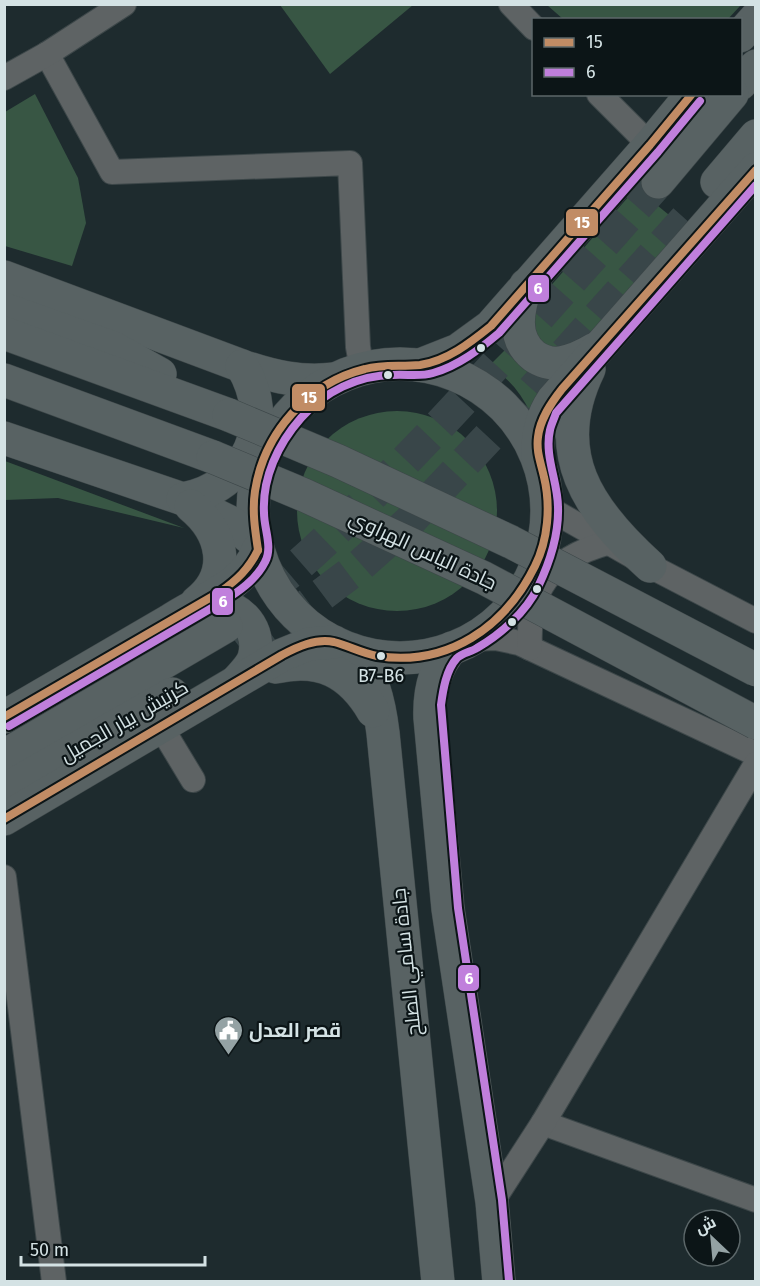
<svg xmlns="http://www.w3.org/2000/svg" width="760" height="1286" viewBox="0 0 760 1286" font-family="'Fira Sans',Cairo,sans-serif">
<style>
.green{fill:#385644}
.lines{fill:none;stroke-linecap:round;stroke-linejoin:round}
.highway-tunnel{stroke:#394649;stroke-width:33;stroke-dasharray:33 16;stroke-linecap:butt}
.minor-casing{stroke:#3d4749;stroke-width:26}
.highway-casing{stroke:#3d4749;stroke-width:34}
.minor{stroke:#5e6364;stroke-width:24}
.highway{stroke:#586263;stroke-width:33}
.highway-bridge-casing{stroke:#3d4749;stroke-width:34;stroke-linecap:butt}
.highway-bridge{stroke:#586263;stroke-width:33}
.bus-1-casing{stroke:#0c1517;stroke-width:12}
.bus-2-casing{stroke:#0c1517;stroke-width:12}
.bus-1{stroke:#c18c65;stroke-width:8}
.bus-2{stroke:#c07fdc;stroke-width:8}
.bus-dot{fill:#d4e2e4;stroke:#0c1517;stroke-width:2}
.labels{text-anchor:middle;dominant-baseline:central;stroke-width:4.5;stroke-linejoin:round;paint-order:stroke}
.bus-label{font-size:18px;fill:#d4e2e4;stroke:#0c1517}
.street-label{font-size:20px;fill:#d4e2e4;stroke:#0c1517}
.poi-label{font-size:20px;font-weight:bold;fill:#d4e2e4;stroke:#0c1517;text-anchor:start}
.line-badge{stroke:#0c1517;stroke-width:2}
.badge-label{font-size:16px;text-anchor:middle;font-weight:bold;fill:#fff}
</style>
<rect width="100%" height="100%" fill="#1e2b2e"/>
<g class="green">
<polygon points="280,5 413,5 330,74"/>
<polygon points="547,5 741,5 727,20 563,19"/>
<polygon points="35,94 78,178 86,223 72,266 5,246 5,112"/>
<polygon points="636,188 685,228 569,356 536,341 534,305"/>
<path d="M514,341L557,376L530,412C521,393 508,377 489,366Z"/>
<circle cx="397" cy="511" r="100"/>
<polygon points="5,461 184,528 58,498 5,500"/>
</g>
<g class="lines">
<g class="highway-tunnel">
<path d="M226,626C259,597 295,570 326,540C444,427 550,304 658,182"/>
<polyline points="244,653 356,569 409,522 532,391 693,211"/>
</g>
<defs>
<g id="minor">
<polyline points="511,4 534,28"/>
<polyline points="47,54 112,172 350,163 358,347 362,369"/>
<polyline points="4,78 47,54 124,4"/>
<polyline points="599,94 650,145"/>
<polyline points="548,508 650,566 756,621"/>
<polyline points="472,639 496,638 519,643 756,754"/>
<path d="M530,648C527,589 550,559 607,543"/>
<polyline points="161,727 193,780"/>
<polyline points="4,877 54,1282"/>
<polyline points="543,1123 756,1200"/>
<polyline points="492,1202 543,1123 756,764"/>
</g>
<g id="highway">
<polyline points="740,36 756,18"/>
<polyline points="740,84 756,66"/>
<polyline points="658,182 732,94"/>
<polyline points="717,182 756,136"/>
<path d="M4,277L242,366C274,377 301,383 335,379"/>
<path d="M526,285C518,309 511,338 534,356C541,361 551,364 560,363C573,361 585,355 595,349"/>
<polyline points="4,309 114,348 160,374"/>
<polyline points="4,333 229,415"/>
<circle cx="400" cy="511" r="147"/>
<polyline points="420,365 458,350 491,326 650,145 692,94"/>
<path d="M589,369C548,453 588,510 650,566"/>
<polyline points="4,380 213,457"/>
<polyline points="4,438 183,499 232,523 256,543"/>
<path d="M538,456C537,435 541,418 553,400L756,169"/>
<path d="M183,499C249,486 276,423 242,366"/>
<path d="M191,506C223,532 233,574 197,602"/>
<path d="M214,604C241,606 262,630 254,658C251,667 243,674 237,681"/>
<path d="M452,648C434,668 429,692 430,718L448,909L492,1202L499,1282"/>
<path d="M352,650C373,675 379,701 383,733L438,1282"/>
<path d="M276,667C320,657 350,672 373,711"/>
<path d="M4,717L169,621C198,601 246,586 258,550"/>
<polyline points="4,756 226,626"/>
<polyline points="4,790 172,694"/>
<polyline points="4,819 282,655 309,644 334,642"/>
</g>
</defs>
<use href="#minor" class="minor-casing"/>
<use href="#highway" class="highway-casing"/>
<use href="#minor" class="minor"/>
<use href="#highway" class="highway"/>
<defs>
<g id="highway-bridge">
<polyline points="229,415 338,461 511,542 756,670"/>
<polyline points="213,457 304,495 484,578 756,723"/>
</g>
</defs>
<use href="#highway-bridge" class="highway-bridge-casing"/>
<use href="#highway-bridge" class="highway-bridge"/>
<defs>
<g id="bus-1">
<path d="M258,550C255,530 252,511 255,491C264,433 308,383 365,369C383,364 401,367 420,365C447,361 470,343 491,326L650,145L692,94"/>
<path d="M4,717L220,592C237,580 249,569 258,550"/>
<path d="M4,819L282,655C297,647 316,638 334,642C349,646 362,653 377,656C448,667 505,627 535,566C548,540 551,506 544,477C541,463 536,452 538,437C540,419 551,403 562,389L756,170"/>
</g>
<g id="bus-2">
<path d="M9,726L222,602C238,592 256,580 265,562C273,547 264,529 264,513C262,478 278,444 301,418C324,392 358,375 393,375C407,374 420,377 433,373C458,366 480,349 499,333L658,152L700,101"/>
<path d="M509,1281L502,1200L458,908L441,705C443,690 446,670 457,658C462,653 471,652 477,648C501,634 526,612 538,587C550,562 559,535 558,507C558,482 544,456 550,430C551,425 554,419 556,413L756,185"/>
</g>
</defs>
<use href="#bus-1" class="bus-1-casing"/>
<use href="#bus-2" class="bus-2-casing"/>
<use href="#bus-1" class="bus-1"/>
<use href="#bus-2" class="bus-2"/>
</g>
<defs>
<symbol id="civic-pin" viewBox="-11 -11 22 30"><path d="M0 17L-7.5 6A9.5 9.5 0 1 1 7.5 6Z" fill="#94a2a4" stroke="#0c1517"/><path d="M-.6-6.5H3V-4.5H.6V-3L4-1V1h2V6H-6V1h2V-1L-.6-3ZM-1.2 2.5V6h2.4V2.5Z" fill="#fff"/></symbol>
</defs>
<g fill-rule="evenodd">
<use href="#civic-pin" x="212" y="1014" width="33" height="45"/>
</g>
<g class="bus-dot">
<circle cx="481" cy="348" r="5"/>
<circle cx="388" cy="375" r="5"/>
<circle cx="537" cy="589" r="5"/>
<circle cx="512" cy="622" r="5"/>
<circle cx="381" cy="656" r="5"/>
</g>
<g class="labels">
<g class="bus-label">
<text x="381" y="676">B7-B6</text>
</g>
<g class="street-label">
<text transform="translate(423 550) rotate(25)">جادة الياس الهراوي</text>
<text transform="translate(124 721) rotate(-30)">كرنيش بيار الجميل</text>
<text transform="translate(406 962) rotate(-96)">جادة سامي الصلح</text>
</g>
<g class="poi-label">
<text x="249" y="1030">قصر العدل</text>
</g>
</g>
<g class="line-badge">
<rect x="565" y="208" width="34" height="29" rx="6" fill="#c18c65"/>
<rect x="527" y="274" width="23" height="29" rx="6" fill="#c07fdc"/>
<rect x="291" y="383" width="35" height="29" rx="6" fill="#c18c65"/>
<rect x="211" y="587" width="23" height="29" rx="6" fill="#c07fdc"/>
<rect x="457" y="964" width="23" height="28" rx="6" fill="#c07fdc"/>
</g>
<g class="badge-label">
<text x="582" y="228">15</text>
<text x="538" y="294">6</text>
<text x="309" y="403">15</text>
<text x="223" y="607">6</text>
<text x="469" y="984">6</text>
</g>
<rect width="760" height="1286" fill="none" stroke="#d4e2e4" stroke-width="12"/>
<rect x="532" y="18" width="210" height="78" fill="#0c1517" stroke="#5c6769" stroke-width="1.5"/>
<rect x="544" y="38" width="30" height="9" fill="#c18c65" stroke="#5c6769" stroke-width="1.5"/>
<text x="586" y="48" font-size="18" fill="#d4e2e4">15</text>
<rect x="544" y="68" width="30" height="9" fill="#c07fdc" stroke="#5c6769" stroke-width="1.5"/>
<text x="586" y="78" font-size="18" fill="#d4e2e4">6</text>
<g transform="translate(712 1238) rotate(334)"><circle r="28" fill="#0c1517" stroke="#5c6769" stroke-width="1.5"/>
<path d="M0-4.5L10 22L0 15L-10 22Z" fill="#94a2a4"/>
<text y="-9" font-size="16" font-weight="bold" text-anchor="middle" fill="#d4e2e4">ش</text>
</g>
<path d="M21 1256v9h184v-9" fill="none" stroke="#d4e2e4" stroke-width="3"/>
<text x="30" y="1256" font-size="18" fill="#d4e2e4" stroke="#0c1517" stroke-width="4.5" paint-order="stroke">50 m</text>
</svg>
